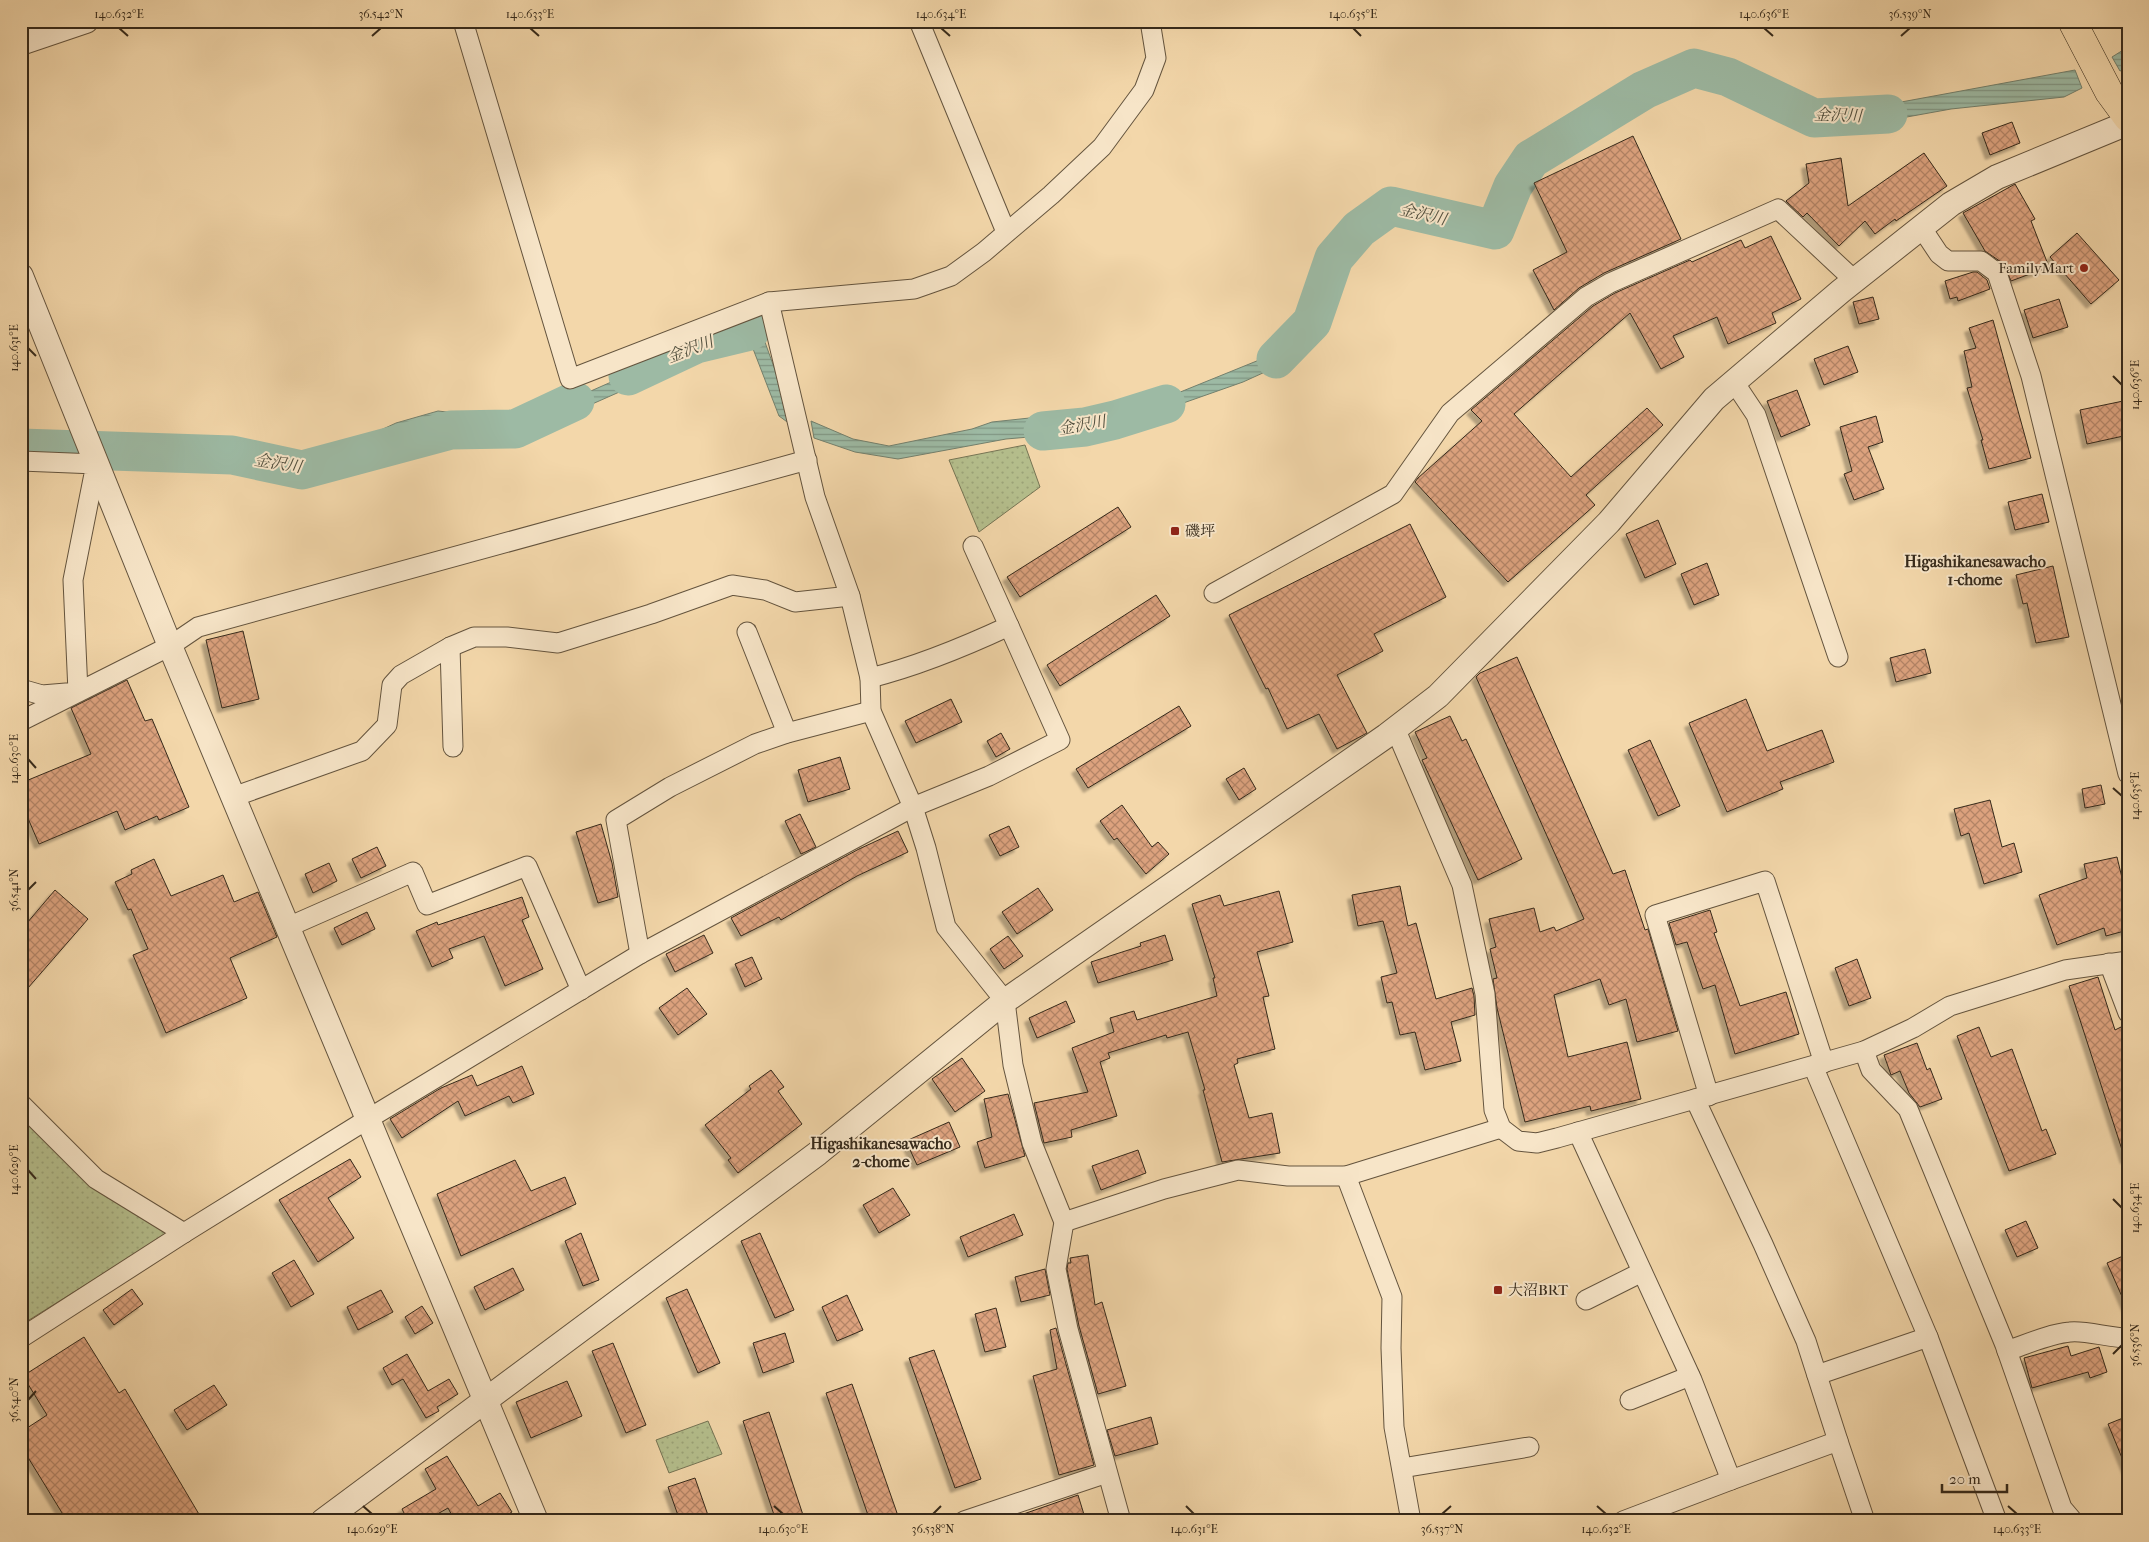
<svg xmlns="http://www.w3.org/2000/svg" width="2149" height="1542" viewBox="0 0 2149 1542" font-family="'IM FELL French Canon','Noto Serif JP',serif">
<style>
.park{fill:url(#park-dots);stroke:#757454}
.water{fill:url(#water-rules);stroke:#73806d}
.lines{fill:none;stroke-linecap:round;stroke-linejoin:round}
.river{stroke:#9dbaa4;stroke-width:39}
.building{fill:url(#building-cross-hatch);stroke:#35291a;filter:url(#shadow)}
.minor-casing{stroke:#64543e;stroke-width:21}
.tertiary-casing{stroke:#64543e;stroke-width:26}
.trunk-casing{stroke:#35291a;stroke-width:29}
.minor{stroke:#f7e5c8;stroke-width:19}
.tertiary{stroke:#f7e5c8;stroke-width:24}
.trunk{stroke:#f3d7aa;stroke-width:28}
.ticks{fill:none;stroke:#35291a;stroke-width:2}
.poi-dot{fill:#8f2418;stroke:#f7e5c8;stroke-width:2}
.labels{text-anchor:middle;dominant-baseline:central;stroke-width:4;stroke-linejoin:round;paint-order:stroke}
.poi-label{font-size:15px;fill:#35291a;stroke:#f7e5c8;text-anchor:start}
.water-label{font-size:16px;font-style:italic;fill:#4f4d3c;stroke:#f7e5c8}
.neighbourhood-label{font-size:16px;font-weight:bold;fill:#35291a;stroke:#f7e5c8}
.neatline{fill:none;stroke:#35291a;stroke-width:2}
.ticks-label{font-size:12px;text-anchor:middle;fill:#35291a}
</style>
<defs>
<pattern id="park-dots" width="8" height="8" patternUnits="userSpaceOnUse" patternTransform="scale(1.25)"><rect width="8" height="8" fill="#b5bf8d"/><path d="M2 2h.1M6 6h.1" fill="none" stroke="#9ca479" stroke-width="1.8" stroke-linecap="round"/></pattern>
<pattern id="water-rules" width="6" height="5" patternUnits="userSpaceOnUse" patternTransform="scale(1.25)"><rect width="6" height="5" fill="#9dbaa4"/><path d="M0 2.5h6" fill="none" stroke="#819785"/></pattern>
<pattern id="building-cross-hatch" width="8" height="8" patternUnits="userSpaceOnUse" patternTransform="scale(1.25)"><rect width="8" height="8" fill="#dca27e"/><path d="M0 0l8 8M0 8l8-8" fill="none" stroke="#b38466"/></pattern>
<filter id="shadow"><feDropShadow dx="-4.5" dy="4.5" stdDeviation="1" flood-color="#0004"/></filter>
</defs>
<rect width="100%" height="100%" fill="#f3d7aa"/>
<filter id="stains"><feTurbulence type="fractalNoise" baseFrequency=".004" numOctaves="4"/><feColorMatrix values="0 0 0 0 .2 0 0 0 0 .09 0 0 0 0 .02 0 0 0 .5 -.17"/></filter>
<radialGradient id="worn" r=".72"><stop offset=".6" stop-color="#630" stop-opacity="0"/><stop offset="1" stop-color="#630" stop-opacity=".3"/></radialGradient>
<g class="park">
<polygon points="1025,445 1040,487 979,532 949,460"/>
<polygon points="21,1109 170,1232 21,1325"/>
<polygon points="708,1421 722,1454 669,1473 656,1440"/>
</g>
<g class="water">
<polygon points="2128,47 2128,68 2120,71 2112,57"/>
<polygon points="2075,70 2082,88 2064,97 1951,109 1835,130 1836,114"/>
<polygon points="1307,318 1317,326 1276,367 1243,382 1118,426 1112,415 1168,397 1269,356"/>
<polygon points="754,325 762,334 787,403 790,424 779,416 750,341 739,339 529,432 524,413 575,387 584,394 727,331"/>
<polygon points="438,411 499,418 519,414 524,435 462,422 436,426 402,434 373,445 309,477 290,476 235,463 213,461 216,450 232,451 301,467 396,423"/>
<polygon points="1086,412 1099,431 1006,439 898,459 855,452 814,438 811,421 853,439 889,446 972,429 992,422"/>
<polygon points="21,439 71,442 72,455 21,451"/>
<polygon points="101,441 163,451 201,450 197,462 154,463 120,459"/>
</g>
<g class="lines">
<g class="river">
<polyline points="1276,359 1312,322 1334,258 1359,229 1391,206 1495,230 1513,186 1531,159 1644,90 1694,68 1728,77 1814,118 1888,114"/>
<polyline points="628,376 696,344 750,331"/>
<polyline points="1043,431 1085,427 1115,420 1166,404"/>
<polyline points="21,448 232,455 302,470 451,430 515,429 575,401"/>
</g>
</g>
<g class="building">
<polygon points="2012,122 2020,143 1990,155 1982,133"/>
<polygon points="1633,136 1681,239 1604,273 1579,288 1554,310 1533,270 1567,252 1534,183"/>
<polygon points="1924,153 1947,186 1896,221 1895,219 1875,234 1865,221 1839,246 1807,213 1803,217 1786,201 1809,183 1806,164 1841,158 1848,206"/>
<polygon points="2015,184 2035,219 2031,221 2049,267 2011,281 2004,264 1985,251 1963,213"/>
<polygon points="2077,233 2119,280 2091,304 2050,257"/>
<polygon points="1771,236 1801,299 1772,313 1776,323 1728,344 1717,317 1673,336 1684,357 1661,369 1630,313 1514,414 1571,477 1647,408 1663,425 1586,495 1595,505 1508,582 1415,482 1418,478 1482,421 1471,410 1593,306 1615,293 1690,260 1692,262 1741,240 1745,248"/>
<polygon points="1973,272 1977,272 1987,280 1990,289 1958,301 1957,297 1950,299 1945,281"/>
<polygon points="1873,297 1879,319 1859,324 1853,302"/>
<polygon points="2059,299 2068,327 2033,338 2024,310"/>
<polygon points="1993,320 2031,458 1989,469 1981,440 1983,440 1967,388 1972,387 1964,351 1976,348 1969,328"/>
<polygon points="1848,346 1858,372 1824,385 1814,359"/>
<polygon points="1797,390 1810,425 1781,437 1767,401"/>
<polygon points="2128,400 2128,435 2087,444 2080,410"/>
<polygon points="1876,416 1883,442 1868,447 1884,489 1854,500 1844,474 1852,471 1840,427"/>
<polygon points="2042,494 2049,522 2015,530 2008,502"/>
<polygon points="1118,507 1131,527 1020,597 1007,577"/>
<polygon points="1658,520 1676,564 1645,578 1626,534"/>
<polygon points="1410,524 1446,597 1374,634 1383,651 1337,675 1367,733 1337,749 1319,714 1287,729 1268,688 1266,689 1229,615"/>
<polygon points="1707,563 1719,595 1694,605 1681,574"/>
<polygon points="2053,566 2069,637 2036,643 2027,603 2023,604 2016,575"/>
<polygon points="1156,595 1170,616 1060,686 1047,665"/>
<polygon points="243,631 259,699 222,708 206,640"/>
<polygon points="1925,649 1931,673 1896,682 1890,658"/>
<polygon points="1517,657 1613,874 1625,870 1645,930 1648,929 1678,1031 1637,1042 1626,999 1609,1005 1600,979 1554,995 1568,1057 1627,1042 1641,1099 1591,1111 1590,1106 1525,1122 1497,1008 1493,979 1497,978 1490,949 1496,947 1489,919 1534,908 1540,932 1554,927 1556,931 1584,919 1476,677 1480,673"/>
<polygon points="127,680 145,721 152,719 189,807 159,820 157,816 125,830 117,811 39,844 21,802 21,783 91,754 71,708"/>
<polygon points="951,699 962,722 916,743 905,721"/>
<polygon points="1746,699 1767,751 1822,730 1834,762 1780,782 1783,789 1727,812 1689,723"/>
<polygon points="1179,706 1191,726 1088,788 1076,769"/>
<polygon points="1450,716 1462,741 1466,739 1522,859 1478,880 1422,760 1427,758 1415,732"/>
<polygon points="1001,733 1010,749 996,757 987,741"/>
<polygon points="1650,740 1680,806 1658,816 1628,750"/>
<polygon points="840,757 850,789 808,802 798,770"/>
<polygon points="1244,768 1256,789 1239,800 1226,779"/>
<polygon points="2101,785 2105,804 2085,808 2082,789"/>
<polygon points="1990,800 2002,847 2014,843 2022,872 1984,884 1969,833 1961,836 1954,809"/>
<polygon points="1122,805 1152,847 1158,842 1169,854 1146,874 1117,838 1114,840 1100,821"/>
<polygon points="800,814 816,847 801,854 785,821"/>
<polygon points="601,824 612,863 618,897 598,903 576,832"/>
<polygon points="1009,826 1019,847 1000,856 989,835"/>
<polygon points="898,831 908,852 857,876 781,920 779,917 741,936 731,918 859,849"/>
<polygon points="377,847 386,866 361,878 352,859"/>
<polygon points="2117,857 2128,903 2128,930 2106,936 2104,928 2057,945 2039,895 2087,878 2084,864"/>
<polygon points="154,859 171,896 223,875 234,902 258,892 277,937 230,958 247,998 166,1033 133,955 148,949 131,909 128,910 115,882 132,874 131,870"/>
<polygon points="329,863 337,881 313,893 305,874"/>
<polygon points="1400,886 1408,926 1416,923 1436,999 1472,988 1474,996 1475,1015 1451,1022 1461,1061 1425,1070 1415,1032 1400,1035 1392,1002 1387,1003 1381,977 1397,973 1383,921 1358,926 1352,895"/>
<polygon points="1038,888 1053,910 1017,934 1002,912"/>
<polygon points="55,890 88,919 21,996 21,930"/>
<polygon points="1279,891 1293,942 1257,952 1269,996 1263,997 1275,1049 1237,1059 1238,1063 1234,1065 1249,1118 1272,1113 1280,1153 1222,1162 1203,1090 1205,1090 1188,1032 1167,1038 1166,1035 1108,1053 1110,1058 1100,1062 1117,1116 1071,1130 1072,1137 1044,1143 1034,1103 1088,1092 1072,1048 1114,1032 1110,1018 1134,1011 1137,1020 1217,996 1213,978 1215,978 1192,904 1220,895 1224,906"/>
<polygon points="522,897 529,917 522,920 543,969 505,986 484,936 449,949 453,958 432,967 416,931 437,922 438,925"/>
<polygon points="1710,910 1717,932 1714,933 1740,1006 1786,992 1799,1034 1735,1054 1715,985 1703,989 1687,942 1676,945 1669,923"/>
<polygon points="367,912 375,929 342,945 334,928"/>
<polygon points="704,935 713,953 675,972 666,954"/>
<polygon points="1165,935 1173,960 1098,983 1091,962 1141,946 1140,943"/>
<polygon points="1008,936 1023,956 1004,969 990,949"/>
<polygon points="752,957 762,979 745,987 735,964"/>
<polygon points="1857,959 1871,998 1849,1006 1835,968"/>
<polygon points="2098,977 2115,1030 2121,1027 2128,1042 2128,1159 2125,1159 2069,986"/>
<polygon points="687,988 707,1014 678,1035 659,1008"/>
<polygon points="1066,1001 1075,1022 1037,1038 1029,1018"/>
<polygon points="1979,1027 1991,1057 2012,1049 2042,1131 2046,1129 2056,1154 2009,1171 1957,1036"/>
<polygon points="1917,1043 1927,1070 1930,1068 1942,1099 1920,1107 1909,1093 1900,1071 1891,1075 1884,1055"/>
<polygon points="962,1058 985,1091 955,1112 932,1079"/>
<polygon points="522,1066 534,1094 513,1103 509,1096 465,1116 458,1101 402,1138 390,1119 441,1088 472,1075 477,1086"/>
<polygon points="771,1070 784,1087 778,1091 802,1124 738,1173 728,1160 731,1158 705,1125 751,1089 749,1086"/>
<polygon points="1008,1094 1025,1156 985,1168 977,1142 992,1137 984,1099"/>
<polygon points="949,1122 960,1147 917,1165 906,1141"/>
<polygon points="1138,1150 1146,1173 1101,1190 1092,1166"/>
<polygon points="350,1159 361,1177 328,1198 354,1238 318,1262 279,1200"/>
<polygon points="515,1160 531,1191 565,1177 576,1204 461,1256 437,1194"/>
<polygon points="893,1188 910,1215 879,1233 863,1205"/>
<polygon points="1014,1214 1023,1235 968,1257 960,1237"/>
<polygon points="2026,1221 2038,1248 2017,1257 2005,1230"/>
<polygon points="581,1233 599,1280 583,1286 565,1241"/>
<polygon points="760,1233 794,1310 775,1318 741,1241"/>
<polygon points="1088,1255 1095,1305 1102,1302 1126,1386 1098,1394 1079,1326 1067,1269 1068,1263 1071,1263 1070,1258"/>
<polygon points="2123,1256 2128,1268 2128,1310 2107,1263"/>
<polygon points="294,1260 314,1294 291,1307 272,1273"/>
<polygon points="513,1268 524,1290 485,1310 474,1287"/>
<polygon points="1045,1269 1050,1295 1021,1302 1015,1277"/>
<polygon points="132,1289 143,1304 114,1325 103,1310"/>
<polygon points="687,1289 720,1363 698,1373 666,1298"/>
<polygon points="381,1290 393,1312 358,1330 347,1307"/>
<polygon points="847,1295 863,1330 837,1341 822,1307"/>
<polygon points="422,1306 433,1323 415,1334 405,1317"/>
<polygon points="996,1308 1006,1347 985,1352 975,1314"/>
<polygon points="1056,1328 1094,1465 1059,1475 1033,1376 1057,1369 1050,1330"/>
<polygon points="785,1333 794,1362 763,1373 753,1343"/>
<polygon points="84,1337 119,1393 125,1389 203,1521 67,1521 21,1446 21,1432 47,1415 23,1376"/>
<polygon points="613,1343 646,1425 626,1433 592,1351"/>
<polygon points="2068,1346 2071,1356 2099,1347 2107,1372 2090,1378 2088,1372 2032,1388 2024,1358"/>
<polygon points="934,1350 981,1479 955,1488 909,1358"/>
<polygon points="407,1354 428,1391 449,1379 458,1394 437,1407 439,1411 426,1418 403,1379 392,1385 383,1368"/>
<polygon points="567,1381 582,1416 531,1438 516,1402"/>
<polygon points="852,1384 897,1513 877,1521 870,1521 826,1393"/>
<polygon points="214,1385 227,1405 187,1430 174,1410"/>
<polygon points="769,1412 805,1521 776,1521 743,1421"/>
<polygon points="2128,1416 2128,1470 2127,1470 2108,1424"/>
<polygon points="1151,1417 1158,1444 1115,1456 1107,1430"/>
<polygon points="447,1456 478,1506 500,1493 512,1512 497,1521 455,1521 448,1508 425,1521 408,1521 402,1509 436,1489 425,1469"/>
<polygon points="695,1478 710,1521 680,1521 668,1487"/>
<polygon points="1078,1495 1086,1521 1013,1521 1012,1518"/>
</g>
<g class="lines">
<defs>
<g id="minor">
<polyline points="463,21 570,379 769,302 914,289 951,276 984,252 1051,195 1102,147 1144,90 1156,58 1150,21"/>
<polyline points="919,21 1006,232"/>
<polyline points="1921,227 1939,254 1948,261 1981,261 1997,273 2031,376 2128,774"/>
<polyline points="769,302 815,497 850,596 870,678 871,711 913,807 926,848 946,927 1005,1001 1013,1065 1032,1143 1064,1222 1056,1269 1068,1329 1121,1521"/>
<polyline points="1734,382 1756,415 1838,657"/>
<polyline points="21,461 96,464 73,580 78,692 42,695 21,689"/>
<polyline points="1214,593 1393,494 1450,413 1586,297 1610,283 1778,209 1854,280"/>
<polyline points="747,632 787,733"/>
<polyline points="450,647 453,747"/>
<path d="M870,678C918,666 964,647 1009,626L973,546"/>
<polyline points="21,721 170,646 198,627 807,460"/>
<polyline points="1395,728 1462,885 1485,994 1494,1110 1501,1128 1518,1141 1537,1143 1557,1138 1864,1051 1913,1028 1950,1006 2011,987 2065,970 2128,961"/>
<polyline points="233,797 362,751 387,725 392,685 401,675 450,647 474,637 507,637 558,643 651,614 732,585 765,590 795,602 850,596"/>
<polyline points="288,927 413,872 427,905 527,866 581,990"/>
<polyline points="640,954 616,820 670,787 755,744 787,733 871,711"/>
<polyline points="2109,963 2128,1013"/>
<polyline points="1864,1051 1871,1070 1908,1109 2005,1345 2062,1508 2073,1521"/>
<polyline points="1813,1066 1928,1337"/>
<polyline points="1709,1096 1655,915 1765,881 1824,1063"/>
<polyline points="21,1104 96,1179 184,1233"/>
<polyline points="1578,1132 1692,1380 1731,1480 1838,1441 1806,1341 1763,1244 1695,1099"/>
<polyline points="1346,1176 1392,1297 1391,1348 1394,1427 1411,1521"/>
<polyline points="1064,1222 1164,1189 1238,1170 1288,1176 1346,1176 1501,1128"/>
<polyline points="1586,1300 1642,1272"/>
<polyline points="21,1338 184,1233 368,1119 640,954 913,807 989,776 1060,740 1009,626"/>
<path d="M2007,1351C2027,1344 2049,1334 2070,1332C2085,1330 2110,1338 2128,1338"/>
<polyline points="1817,1375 1928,1337 1997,1521"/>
<polyline points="1630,1400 1690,1376"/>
<polyline points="1838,1441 1865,1521"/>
<polyline points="1402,1468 1529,1447"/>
<polyline points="964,1521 1107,1473"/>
<polyline points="1623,1521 1731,1480"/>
</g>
<g id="tertiary">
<polyline points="21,43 86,21"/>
<polyline points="21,276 170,646 536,1521"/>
<polyline points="323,1521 818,1153 1005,1001 1386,736 1438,696 1609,522 1714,399 1841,291 1951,204 1997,177 2128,123"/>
</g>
<polyline id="trunk" points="2072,21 2109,92 2128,118"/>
</defs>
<use href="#minor" class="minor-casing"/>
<use href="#tertiary" class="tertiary-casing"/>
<use href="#trunk" class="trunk-casing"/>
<use href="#minor" class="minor"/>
<use href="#tertiary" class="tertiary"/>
<use href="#trunk" class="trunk"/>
</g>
<path class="ticks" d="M119,28L128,36M530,28L539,36M941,28L950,36M1353,28L1361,36M1764,28L1773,36M372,36L381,28M1901,36L1910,28M28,348L36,356M2113,376L2122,385M28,759L36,768M2113,788L2122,796M28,890L36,882M28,1170L36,1179M2113,1199L2122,1208M2113,1354L2122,1345M28,1400L36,1391M363,1506L372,1514M774,1506L783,1514M1186,1506L1194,1514M1597,1506L1606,1514M2008,1506L2017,1514M933,1514L941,1506M1442,1514L1451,1506"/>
<g class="poi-dot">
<circle cx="2084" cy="268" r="5"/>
<rect x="1170" y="526" width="10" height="10" rx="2.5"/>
<rect x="1493" y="1285" width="10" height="10" rx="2.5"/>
</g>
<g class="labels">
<g class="poi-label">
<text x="2074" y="268" text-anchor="end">FamilyMart</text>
<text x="1185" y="531">磯坪</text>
<text x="1508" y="1290">大沼BRT</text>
</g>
<g class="water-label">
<text transform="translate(1838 115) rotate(2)">金沢川</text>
<text transform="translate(1423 214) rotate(13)">金沢川</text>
<text transform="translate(690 349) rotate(-21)">金沢川</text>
<text transform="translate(1082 425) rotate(-10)">金沢川</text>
<text transform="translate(278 463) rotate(9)">金沢川</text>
</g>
<g class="neighbourhood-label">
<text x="1975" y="561">Higashikanesawacho<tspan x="1975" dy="18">1-chome</tspan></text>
<text x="881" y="1143">Higashikanesawacho<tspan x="881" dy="18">2-chome</tspan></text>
</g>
</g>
<rect width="2149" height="1542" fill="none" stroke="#f3d7aa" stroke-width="55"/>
<path d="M1942 1484v8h65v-8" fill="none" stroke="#35291a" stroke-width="2.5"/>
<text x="1949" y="1484" font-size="15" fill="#35291a" stroke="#f7e5c8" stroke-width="4" paint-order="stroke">20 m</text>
<rect x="28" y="28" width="2094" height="1486" class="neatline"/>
<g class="ticks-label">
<text x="119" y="18">140.632°E</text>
<text x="381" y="18">36.542°N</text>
<text x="530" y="18">140.633°E</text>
<text x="941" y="18">140.634°E</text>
<text x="1353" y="18">140.635°E</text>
<text x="1764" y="18">140.636°E</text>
<text x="1910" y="18">36.539°N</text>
<text transform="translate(14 348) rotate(-90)" y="4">140.631°E</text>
<text transform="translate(2135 385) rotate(-90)" y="4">140.636°E</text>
<text transform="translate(14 759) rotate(-90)" y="4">140.630°E</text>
<text transform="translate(2135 796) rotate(-90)" y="4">140.635°E</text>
<text transform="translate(14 890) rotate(-90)" y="4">36.541°N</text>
<text transform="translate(14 1170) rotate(-90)" y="4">140.629°E</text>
<text transform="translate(2135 1208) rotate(-90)" y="4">140.634°E</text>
<text transform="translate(2135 1345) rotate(-90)" y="4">36.536°N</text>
<text transform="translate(14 1400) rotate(-90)" y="4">36.540°N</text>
<text x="372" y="1533">140.629°E</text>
<text x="783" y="1533">140.630°E</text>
<text x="933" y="1533">36.538°N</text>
<text x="1194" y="1533">140.631°E</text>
<text x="1442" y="1533">36.537°N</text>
<text x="1606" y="1533">140.632°E</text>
<text x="2017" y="1533">140.633°E</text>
</g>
<rect width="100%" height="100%" filter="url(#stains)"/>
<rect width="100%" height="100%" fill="url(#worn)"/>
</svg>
